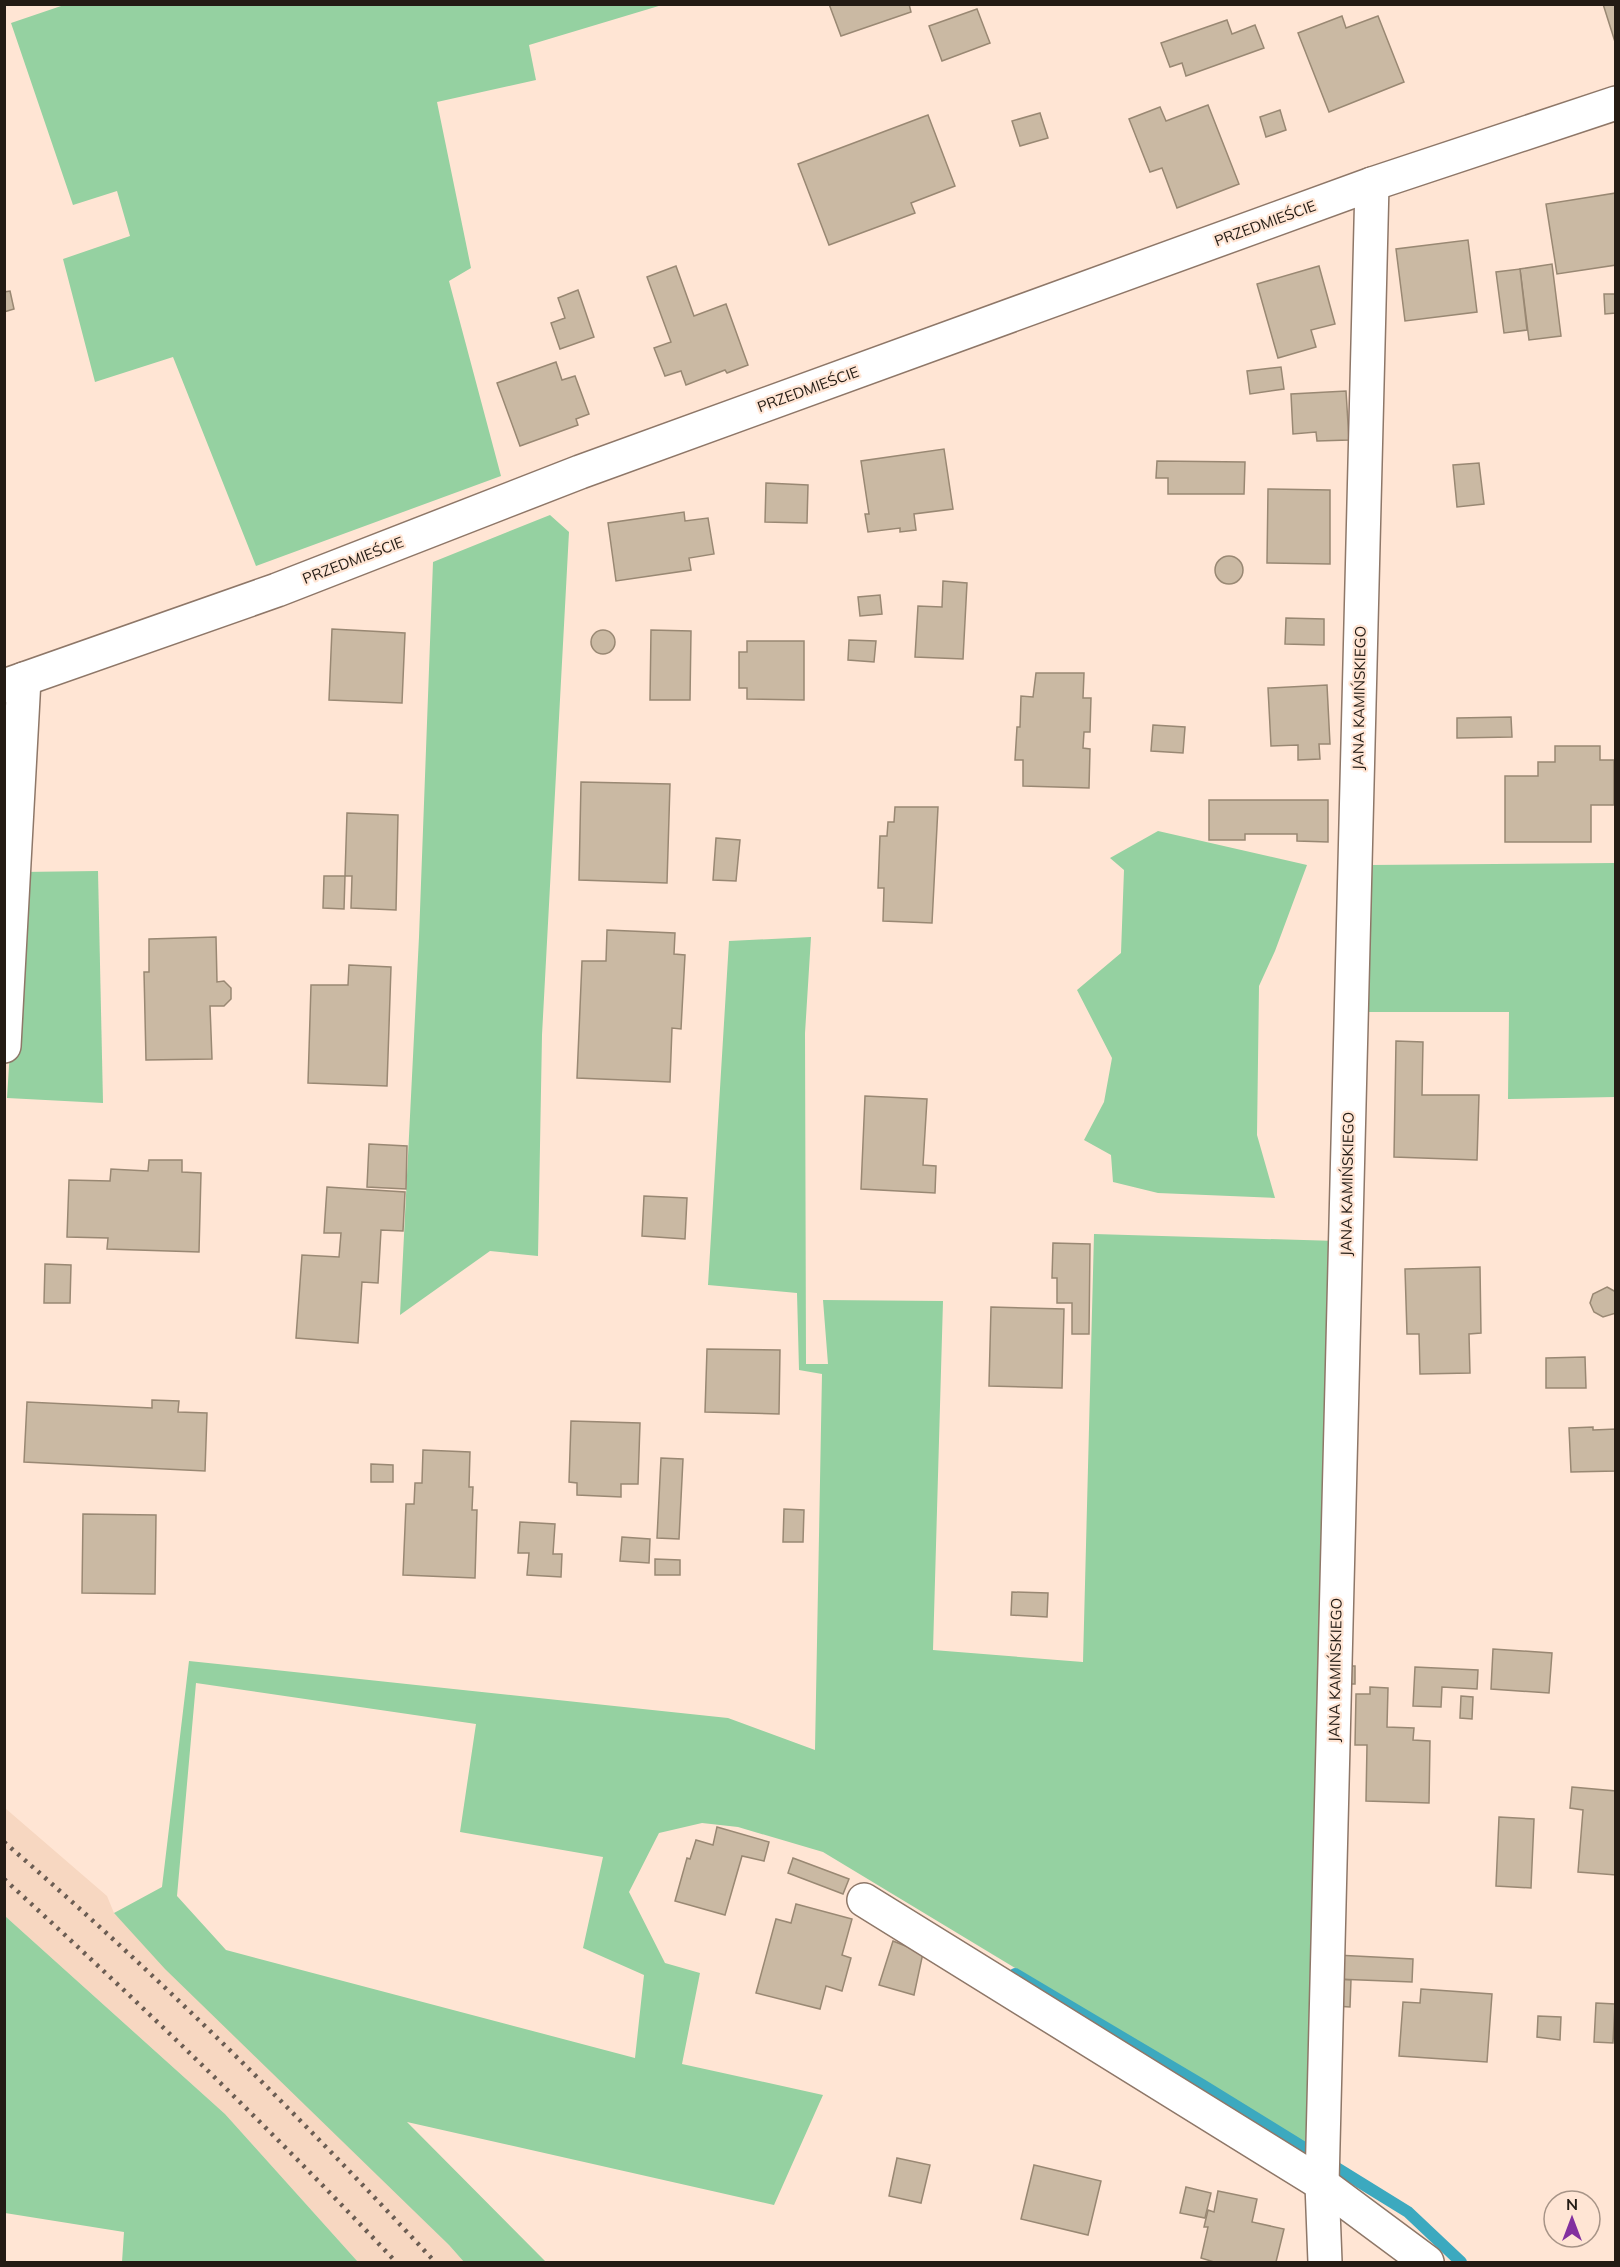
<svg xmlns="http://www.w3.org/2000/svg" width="1620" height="2267" viewBox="0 0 1620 2267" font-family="Mulish,sans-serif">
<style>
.built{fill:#f7d7c1}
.green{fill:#95d1a1;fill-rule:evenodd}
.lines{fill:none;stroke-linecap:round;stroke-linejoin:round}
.stream{stroke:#3ca9bf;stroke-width:12}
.building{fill:#cab9a3;stroke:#998873;stroke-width:1.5}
.minor-casing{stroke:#8e7768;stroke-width:36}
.minor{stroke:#fff;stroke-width:33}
.rail{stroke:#6b5d53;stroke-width:4.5;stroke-dasharray:3 6;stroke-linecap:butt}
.labels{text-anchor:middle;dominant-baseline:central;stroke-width:4.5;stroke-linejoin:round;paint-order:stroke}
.street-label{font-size:15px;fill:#231b14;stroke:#ffe5d4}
</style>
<rect width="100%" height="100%" fill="#ffe5d4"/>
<polygon class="built" points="5,1808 107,1896 114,1913 449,2245 464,2262 358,2262 225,2114 5,1916"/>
<g class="green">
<polygon points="64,5 662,5 529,45 536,80 437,102 471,268 449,281 501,476 256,566 173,357 95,382 63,259 130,236 117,191 73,205 11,23"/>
<polygon points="550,515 569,532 542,1035 538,1256 490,1251 400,1315 419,937 433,562"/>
<polygon points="1158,831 1307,865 1275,951 1259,986 1257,1135 1275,1198 1158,1193 1113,1182 1111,1155 1084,1140 1104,1102 1112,1058 1077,990 1121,953 1124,870 1110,858"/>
<polygon points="1615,863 1615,1097 1508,1099 1509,1012 1363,1012 1369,865"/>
<polygon points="98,871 103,1103 7,1098 21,872"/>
<path d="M811,937L805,1033L806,1364H828L823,1300L943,1301L933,1650L1083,1662L1094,1234L1337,1241L1314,2133L1299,2153L1111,2026L823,1852L738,1827L702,1823L659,1833L629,1892L665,1963L700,1973L682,2064L823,2095L774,2205L407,2122L546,2262H464L449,2245L165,1969L114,1913L162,1887L189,1661L728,1718L815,1750L822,1374L799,1370L797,1293L708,1285L729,941ZM196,1683L476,1724L460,1832L603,1857L583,1948L644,1975L635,2058L226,1950L177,1896Z"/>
<polygon points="5,1916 225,2114 358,2262 122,2262 124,2232 5,2213"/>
</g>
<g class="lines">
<polyline class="stream" points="1015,1974 1202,2085 1408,2212 1461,2262"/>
</g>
<g class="building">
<polygon points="829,4 909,4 911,12 841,36"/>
<polygon points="1603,4 1616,4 1616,45"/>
<polygon points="977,9 990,43 942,61 929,26"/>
<polygon points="1342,16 1346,28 1378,16 1404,82 1329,112 1298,33"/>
<polygon points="1227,20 1232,34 1255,25 1264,48 1186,76 1182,63 1170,67 1161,43"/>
<polygon points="1208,105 1239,184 1177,208 1162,168 1150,172 1129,119 1160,107 1166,121"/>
<polygon points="1280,110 1286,130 1266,137 1260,117"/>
<polygon points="1040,113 1048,138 1020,146 1012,121"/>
<polygon points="928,115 955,186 911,203 915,213 829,245 798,164"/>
<polygon points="1616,193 1616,265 1557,274 1546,204"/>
<polygon points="1468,240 1477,312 1405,321 1396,249"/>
<polygon points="1552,264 1561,336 1529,340 1520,269"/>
<polygon points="676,266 694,316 726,304 748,365 727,373 725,370 686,385 681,371 665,376 654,348 671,342 647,277"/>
<polygon points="1319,266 1335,324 1311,330 1316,347 1278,358 1257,284"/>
<polygon points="1520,269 1527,330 1504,333 1496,272"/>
<polygon points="578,290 594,337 560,349 551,323 565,318 558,298"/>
<polygon points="10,291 14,309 4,312 4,292"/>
<polygon points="1604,294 1616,294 1616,313 1605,314"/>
<polygon points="556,362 562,380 575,376 589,414 576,419 578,425 520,446 497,383"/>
<polygon points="1281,367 1284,389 1250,394 1247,371"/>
<polygon points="1346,391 1349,440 1317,441 1316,432 1293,434 1291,394"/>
<polygon points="944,449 953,509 914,514 916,530 900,532 900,528 868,532 865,514 869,514 861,461"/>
<polygon points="1157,461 1245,462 1244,494 1168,494 1168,478 1156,478"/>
<polygon points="1479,463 1484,504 1457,507 1453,465"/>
<polygon points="766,483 808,485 807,523 765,522"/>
<polygon points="1268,489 1330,490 1330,564 1267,563"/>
<polygon points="684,512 685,521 708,518 714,554 689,558 691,570 616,581 608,523"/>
<circle cx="1229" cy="570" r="14"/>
<polygon points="943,581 967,583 963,659 915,657 918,606 942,607"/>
<polygon points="880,595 882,614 860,616 858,597"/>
<polygon points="1286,618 1324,619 1324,645 1285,644"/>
<polygon points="332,629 405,633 402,703 329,700"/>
<polygon points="651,630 691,631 690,700 650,700"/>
<circle cx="603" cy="642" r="12"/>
<polygon points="849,640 876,641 874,662 848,660"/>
<polygon points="747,641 804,641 804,700 747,699 747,688 739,688 739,652 747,652"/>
<polygon points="1036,673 1084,673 1083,698 1091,698 1090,732 1084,732 1083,748 1090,749 1089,788 1023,786 1023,760 1015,760 1017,727 1020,727 1021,696 1033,697"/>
<polygon points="1327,685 1330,744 1319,744 1320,759 1298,760 1298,745 1271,746 1268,688"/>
<polygon points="1511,717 1512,737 1457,738 1457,718"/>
<polygon points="1153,725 1185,727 1183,753 1151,751"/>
<polygon points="1555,746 1600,746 1600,760 1614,760 1614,805 1591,805 1591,842 1505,842 1505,776 1538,776 1538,762 1555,762"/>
<polygon points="581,782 670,784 667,883 579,880"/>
<polygon points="1209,800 1328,800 1328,842 1297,841 1297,834 1245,834 1245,840 1209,840"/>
<polygon points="895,807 938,807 932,923 883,921 884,888 878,888 880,836 887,836 888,822 894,822"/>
<polygon points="347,813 398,815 396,910 351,908 352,876 345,876"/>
<polygon points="716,838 740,840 736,881 713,880"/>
<polygon points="324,876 345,876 344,909 323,908"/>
<polygon points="607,930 675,933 674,954 685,955 681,1029 672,1028 670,1082 577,1078 582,961 606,961"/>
<polygon points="216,937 217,982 224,981 231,988 231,999 224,1006 210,1006 212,1059 146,1060 144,972 149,972 149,939"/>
<polygon points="349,965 391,967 387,1086 308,1083 311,985 348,985"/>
<polygon points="1396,1041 1423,1042 1422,1095 1479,1095 1477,1160 1394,1157"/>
<polygon points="865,1096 927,1099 923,1165 936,1166 935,1193 861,1189"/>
<polygon points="369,1144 407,1146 406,1189 367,1187"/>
<polygon points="149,1160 182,1160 182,1172 201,1173 199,1252 107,1249 108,1238 67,1237 69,1180 110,1181 111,1169 148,1171"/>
<polygon points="327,1187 405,1192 403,1231 381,1230 378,1283 362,1282 358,1343 296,1338 302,1255 339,1257 341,1233 324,1233"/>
<polygon points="644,1196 687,1198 685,1239 642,1236"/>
<polygon points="1053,1243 1090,1244 1089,1334 1072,1334 1072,1303 1057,1303 1057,1278 1052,1278"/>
<polygon points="45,1264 71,1265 70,1303 44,1303"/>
<polygon points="1480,1267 1481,1333 1469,1334 1470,1373 1420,1374 1419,1334 1407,1334 1405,1269"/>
<polygon points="1607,1287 1616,1292 1616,1313 1603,1317 1594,1312 1590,1303 1593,1294"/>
<polygon points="991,1307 1064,1309 1062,1388 989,1386"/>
<polygon points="707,1349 780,1350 779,1414 705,1412"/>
<polygon points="1585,1357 1586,1388 1546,1388 1546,1358"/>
<polygon points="152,1400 179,1401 178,1412 207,1413 205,1471 24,1462 27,1402 152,1408"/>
<polygon points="571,1421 640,1423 638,1484 621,1484 621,1497 577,1495 577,1483 569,1482"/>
<polygon points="1593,1427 1593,1430 1616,1429 1616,1471 1571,1472 1569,1428"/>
<polygon points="423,1450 470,1452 469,1487 473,1487 472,1510 477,1510 475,1578 403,1575 406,1504 414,1504 415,1483 422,1483"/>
<polygon points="661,1458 683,1459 679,1539 657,1538"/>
<polygon points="371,1464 393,1465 393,1482 371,1482"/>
<polygon points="784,1509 804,1510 803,1542 783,1542"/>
<polygon points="83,1514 156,1515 155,1594 82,1593"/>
<polygon points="520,1522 555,1524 553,1554 562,1554 561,1577 527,1575 529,1553 518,1553"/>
<polygon points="622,1537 650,1539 649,1563 620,1561"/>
<polygon points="655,1559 680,1560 680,1575 655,1575"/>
<polygon points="1012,1592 1048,1593 1047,1617 1011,1615"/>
<polygon points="1493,1649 1552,1653 1549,1693 1491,1689"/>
<rect x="1343" y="1666" width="12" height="18"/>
<polygon points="1415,1667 1478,1670 1477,1689 1442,1687 1441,1707 1413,1706"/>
<polygon points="1370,1687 1388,1688 1387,1727 1414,1728 1413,1740 1430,1741 1429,1803 1366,1801 1367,1745 1355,1745 1356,1694 1370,1694"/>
<polygon points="1461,1696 1473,1697 1472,1719 1460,1718"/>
<polygon points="1572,1787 1616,1791 1616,1875 1578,1872 1583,1810 1570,1808"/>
<polygon points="1499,1817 1534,1819 1531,1888 1496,1886"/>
<polygon points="717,1827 769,1842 764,1861 742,1856 725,1915 675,1901 687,1858 690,1859 696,1840 713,1845"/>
<polygon points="793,1858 849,1879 843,1894 788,1873"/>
<polygon points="796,1904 852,1919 842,1955 851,1958 842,1991 826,1986 820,2009 756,1993 776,1919 791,1923"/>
<polygon points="893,1941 923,1953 914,1995 879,1985"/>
<polygon points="1336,1955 1413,1959 1412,1982 1336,1979"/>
<polygon points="1336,1979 1351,1980 1350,2007 1335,2006"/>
<polygon points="1421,1989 1492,1994 1487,2062 1399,2056 1403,2002 1420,2003"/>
<polygon points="1596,2003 1615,2004 1613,2043 1594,2042"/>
<polygon points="1538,2016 1561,2017 1560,2040 1537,2037"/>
<polygon points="897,2158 930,2165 921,2203 889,2196"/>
<polygon points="1034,2165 1101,2181 1088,2235 1021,2219"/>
<polygon points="1186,2187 1211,2193 1205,2218 1180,2213"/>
<polygon points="1218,2191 1257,2199 1252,2222 1284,2229 1276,2262 1214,2262 1201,2258 1208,2227 1204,2227 1208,2210 1214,2212"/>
</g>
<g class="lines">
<defs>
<g id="minor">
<polyline points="4,686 277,590 580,472 1372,184 1616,103"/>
<polyline points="4,1046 24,679"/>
<polyline points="864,1900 1322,2184 1427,2262"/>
<polyline points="1325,2262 1322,2184 1372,184"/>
</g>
</defs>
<use href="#minor" class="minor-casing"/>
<use href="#minor" class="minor"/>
<g class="rail">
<path d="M4,1842C156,1973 299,2115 435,2262"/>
<path d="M4,1879C140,2003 270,2128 396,2262"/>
</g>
</g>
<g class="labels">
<g class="street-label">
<text transform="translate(1265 223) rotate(-20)">PRZEDMIEŚCIE</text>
<text transform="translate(808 389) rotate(-20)">PRZEDMIEŚCIE</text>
<text transform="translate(353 560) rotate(-21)">PRZEDMIEŚCIE</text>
<text transform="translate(1359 698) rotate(-89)">JANA KAMIŃSKIEGO</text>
<text transform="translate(1347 1184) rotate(-89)">JANA KAMIŃSKIEGO</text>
<text transform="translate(1335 1670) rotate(-89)">JANA KAMIŃSKIEGO</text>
</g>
</g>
<rect width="1620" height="2267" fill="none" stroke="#231b14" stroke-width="12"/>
<g transform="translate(1572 2219)"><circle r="28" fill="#ffe5d4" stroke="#a79487" stroke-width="1.5"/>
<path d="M0-4.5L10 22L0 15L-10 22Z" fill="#82309f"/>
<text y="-9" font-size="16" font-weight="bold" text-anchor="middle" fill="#231b14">N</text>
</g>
</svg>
